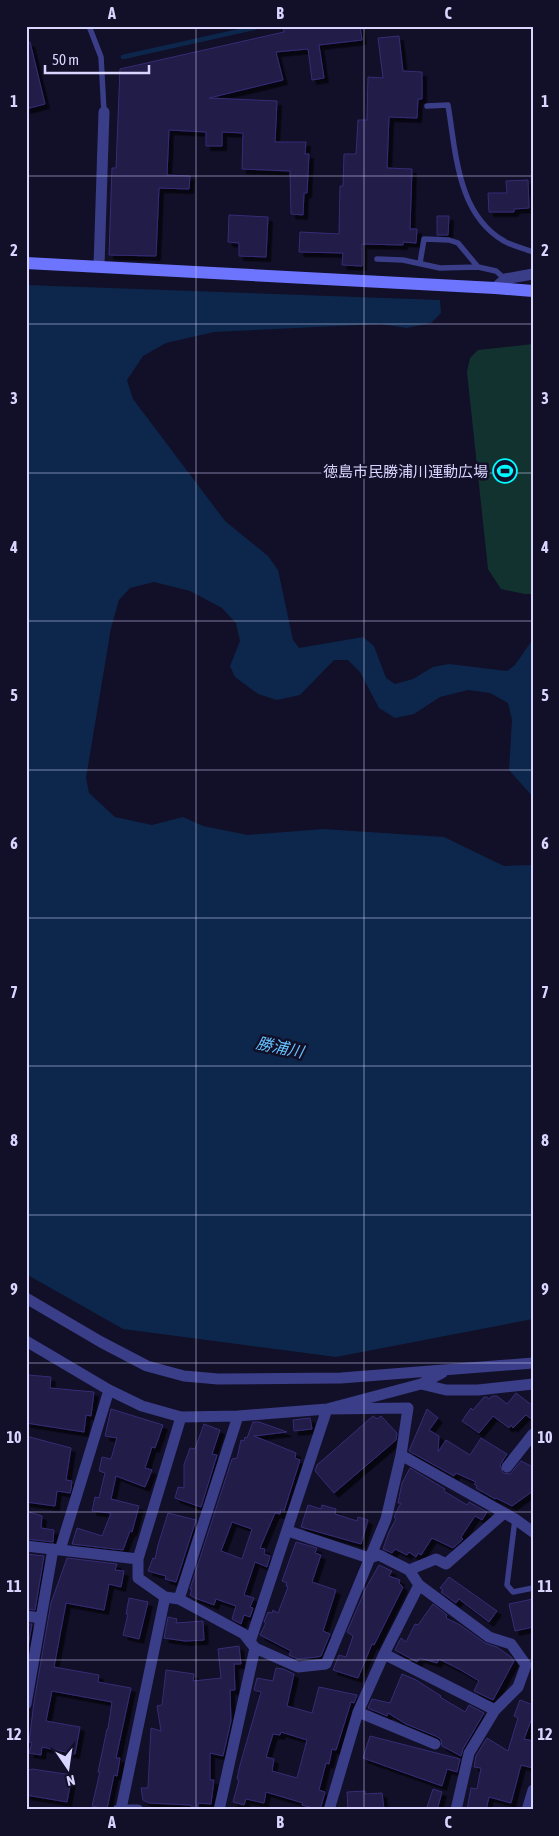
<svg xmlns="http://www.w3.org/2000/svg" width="559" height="1836" font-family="'Asap Condensed','Noto Sans JP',sans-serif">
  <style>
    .green { fill: #12322f }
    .water { fill: #0c274b }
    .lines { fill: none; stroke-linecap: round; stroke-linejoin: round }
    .stream { stroke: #0c274b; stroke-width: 4.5 }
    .building { fill: #211b49; stroke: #362d75; fill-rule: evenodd; filter: url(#shadow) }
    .lane { stroke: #3a3d87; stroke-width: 5.5 }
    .street { stroke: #3a3d87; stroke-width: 11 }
    .secondary { stroke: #6d75ff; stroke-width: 12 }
    .grid { fill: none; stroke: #d8d6ff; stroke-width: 1; stroke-opacity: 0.55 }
    .labels { text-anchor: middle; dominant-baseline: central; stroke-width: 5; stroke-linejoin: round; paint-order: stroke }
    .poi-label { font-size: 15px; fill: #d8d6ff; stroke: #120f28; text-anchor: end }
    .water-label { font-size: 16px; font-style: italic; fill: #64c3ff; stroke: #120f28 }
    .neatline { fill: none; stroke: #d8d6ff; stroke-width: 2 }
    .grid-label { font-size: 16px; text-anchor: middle; font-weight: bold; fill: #d8d6ff }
  </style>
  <defs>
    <filter id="shadow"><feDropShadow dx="4.5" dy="4.5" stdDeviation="0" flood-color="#0009"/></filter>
  </defs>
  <rect width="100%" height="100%" fill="#120f28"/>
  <path class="green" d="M533,344V594H525L501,589L488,569L467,372L470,358L478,350Z"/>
  <path class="water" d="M26,285L440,300L441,313L431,323L407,328L380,324L214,332L166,343L143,356L127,380L133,399L225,521L268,556L278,570L293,640L299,648L363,637L374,646L386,678L395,684L413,679L433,667L449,664L507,671L515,665L533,639V797L509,770L512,720L508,703L490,693L468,690L440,697L414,714L395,718L379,708L360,672L348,660H334L300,695L277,700L258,694L235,677L230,666L240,641L236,623L222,608L190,591L154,582L130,588L119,600L111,628L86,778L89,793L115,817L152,825L183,817L203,826L248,835L323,829L444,837L504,866L533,865V1319L336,1357L123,1329L26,1274Z"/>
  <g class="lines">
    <path class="stream" d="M123,57L262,26"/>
  </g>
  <path class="building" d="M283,26H360L362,40L319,45L324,78L312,80L308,49L276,52L283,80L209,98L277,101L275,142H306L305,154H309L307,193H304L303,215L291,214L290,171L242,169L243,133L222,132V146H206V132L169,130L167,175L190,176L189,189L159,188L156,256L109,255L112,168H116L120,69L284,32Z
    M399,36L403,71L422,72V99H418L417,118L389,117L387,168L412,169L410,229H417L416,243L403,242V245L362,244V266L342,265L343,253L299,252L300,232L339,234L340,186H343L344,154H356L358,120H367L368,77L383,78L378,38Z
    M30,42L45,104L26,109V43Z
    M528,180L529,208L514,209V212H489L488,193H507L506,181Z
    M229,215L268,217L266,257L239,256V243L228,242Z
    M437,216H449L448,235H437Z
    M28,1375L51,1377L50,1388L94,1392L91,1416L86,1415L84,1432L26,1423Z
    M516,1393L533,1406V1420L526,1415L513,1428L511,1425L509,1428L493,1416L479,1433L462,1421L471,1408L473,1410L484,1397H487L489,1399L492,1396H497L507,1404Z
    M111,1409L163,1425L155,1448L152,1447L145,1468L152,1470L145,1487L116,1476L111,1499L139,1506L132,1532L130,1531L123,1550L72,1544L77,1528L102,1536L111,1513L92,1511L95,1497L99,1498L105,1473L99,1471L102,1457L111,1459L117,1438L105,1436Z
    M427,1409L438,1418L429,1430L439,1436L438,1452L446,1440L470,1455L481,1438L507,1454L500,1465L503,1473L510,1474L521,1461L533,1467V1491L512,1506L496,1498L495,1499L476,1488L477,1486L474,1484L476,1482L456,1473L454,1476L409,1451Z
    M373,1416L377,1419L381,1416L397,1433L396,1440L334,1493L315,1471L317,1465Z
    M310,1418L312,1429L294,1431L293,1420Z
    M253,1422H259L287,1432L254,1436L296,1453L295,1458L300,1460L284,1511L281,1509L280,1514L275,1513L260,1548L265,1549L264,1554L270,1556L267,1567L255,1562L244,1595L254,1598L250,1607L253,1608L250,1617L244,1615L241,1624L232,1619L236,1606L216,1599L214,1605L195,1598L190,1595L192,1589H190L232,1459L237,1458L241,1440L244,1441L245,1437L247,1438ZM232,1522L252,1529L242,1559L221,1551Z
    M204,1424L220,1430L212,1454L217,1455L201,1507L175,1498L178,1487L184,1488V1465L190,1448L195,1449Z
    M26,1436L71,1448L66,1480L72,1481L71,1489L70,1493L57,1491L55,1506L26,1502Z
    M410,1468L445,1489L444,1491L467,1505L469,1502L487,1512L482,1520L475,1516L461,1537L463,1539L453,1548L432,1538L421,1555L418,1553L416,1557L409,1552L407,1555L395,1549L392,1553L383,1549L389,1532L396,1519L394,1517L401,1503H398L402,1483Z
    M308,1505L321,1509L322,1505L336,1509L335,1514L357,1521L358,1517L368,1520L361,1544L301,1527Z
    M26,1511L42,1516L41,1528L54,1530L53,1542L26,1539Z
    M168,1513L196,1520L176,1582L165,1579L166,1576L148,1571L153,1558L155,1559L158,1545Z
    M296,1542L317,1548L315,1553L321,1555L312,1582L336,1590L323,1631L330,1634L321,1656L317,1657L298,1659L289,1655L291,1651L260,1635L266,1623L264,1622L268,1612L272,1613L273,1610L278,1613L288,1587L286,1586L287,1583L282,1581Z
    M26,1554L44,1556L35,1610L26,1609Z
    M67,1558L117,1564L115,1570L124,1571L121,1587L109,1584L104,1610L66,1603L54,1667L99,1675L98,1682L131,1688L116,1758H120L117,1776L114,1775L107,1809L92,1806L100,1772H98L107,1729H108L112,1702L52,1691L46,1721L80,1727L75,1754L42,1747L41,1755L29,1753L32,1743L29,1742L34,1702L51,1603Z
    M379,1565L392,1571L389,1576L400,1580L399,1583L403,1587L374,1645L372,1644L358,1678L333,1670L339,1655L346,1657L353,1636L347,1632L366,1588Z
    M449,1577L497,1611L489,1622L459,1599L456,1603L441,1592L443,1590L440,1588Z
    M129,1598L148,1602L139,1639L123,1635L128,1614H126Z
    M533,1599V1627L515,1631L509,1604Z
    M433,1604L447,1615L446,1618L460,1625L485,1643L497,1647L511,1657L514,1661L493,1700L474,1691L479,1681L459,1669L439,1659L437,1663L420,1658L417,1662L395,1650L401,1638L406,1642L415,1624L418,1625Z
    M168,1617L177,1619L176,1623L203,1621L204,1640L185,1641L164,1638Z
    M26,1624H32L26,1659Z
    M239,1646L241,1664H234L235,1690H230L231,1721L223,1756L210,1753V1780H214L211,1804L198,1803V1810H197L190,1805L149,1803L143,1800L141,1788H148L151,1728L161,1731L157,1706L162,1705L166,1670L194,1674L193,1681L221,1678L218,1649Z
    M276,1668L283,1669L294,1674L287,1706L312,1713L319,1687L357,1695L354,1703L351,1702L336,1750L332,1749L329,1764L326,1763L319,1790L325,1792L320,1810L302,1805L303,1803L266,1792L264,1803L246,1799L244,1805L233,1802L239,1780L237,1779L240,1765L261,1692L254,1690L257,1678L273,1681ZM281,1732L307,1740L297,1778L272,1771L274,1759L266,1757L273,1734L280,1735Z
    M402,1674L416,1680L441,1696L440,1697L465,1712L469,1705L484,1713L463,1749L461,1756L442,1746L441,1740L438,1737L406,1724L388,1713L387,1716L368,1708L372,1699L390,1703Z
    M520,1700L533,1705V1715L524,1739L533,1741V1768L521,1765L511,1803L489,1797L486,1810H467L471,1788L477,1789L481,1768L474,1767L476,1756L487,1738L508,1751L518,1718L514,1716Z
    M370,1736L460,1759L457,1772L447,1769L442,1786L363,1758Z
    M32,1769L72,1775L67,1802L26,1795V1771Z
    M433,1789L442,1792L437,1810H426Z
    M365,1791V1794L382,1793L384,1809L348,1810L347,1792Z"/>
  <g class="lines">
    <path class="lane" d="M89,26L101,57L104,112
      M427,106L448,105C456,152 457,214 504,241C512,246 523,248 533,252
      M377,259L403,260L440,268L478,267L496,271L505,279
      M420,263L424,239L449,240L458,243L478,267
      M515,1519L507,1585L513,1592L533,1588"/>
    <path class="street" d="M99,266L104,112
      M495,288L505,279L533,274
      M26,1298L101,1342L147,1366L184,1376L218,1379L341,1378L533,1363
      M26,1341L109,1390L142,1406L181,1417L238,1416L327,1409L421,1384L442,1373
      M421,1384L446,1390H478L533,1384
      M181,1417L138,1559V1578L165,1597L179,1599L244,1634L255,1648L298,1667L326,1664L386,1519L401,1455L408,1408L327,1409L250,1642
      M401,1455L515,1519L533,1532
      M507,1467L533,1434
      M288,1531L369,1558L379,1555L409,1570L419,1585L489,1637L511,1644L526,1665L518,1687L495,1710L469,1753L456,1810
      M26,1546L138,1559
      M60,1550L109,1390
      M409,1570L436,1559L446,1564L504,1513
      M179,1599L238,1416
      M26,1616L41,1618
      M384,1654L495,1710
      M26,1704L53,1549
      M358,1712L435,1744
      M121,1809L165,1597
      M118,1810H138
      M219,1810L255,1648
      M329,1810L358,1712L384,1654L419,1585
      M527,1810L533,1790"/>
    <path class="secondary" d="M26,263L495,288L533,291"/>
  </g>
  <path class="grid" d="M196,26V1810M364,26V1810M26,176H533M26,324H533M26,473H533M26,621H533M26,770H533M26,918H533M26,1066H533M26,1215H533M26,1363H533M26,1512H533M26,1660H533"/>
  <defs>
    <g id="stadium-ring" transform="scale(1.25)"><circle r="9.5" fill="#120f28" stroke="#02f9ff" stroke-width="1.5"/><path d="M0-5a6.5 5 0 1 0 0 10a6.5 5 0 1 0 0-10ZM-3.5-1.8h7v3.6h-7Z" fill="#02f9ff"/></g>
  </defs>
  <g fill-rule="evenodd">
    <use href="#stadium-ring" x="505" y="471"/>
  </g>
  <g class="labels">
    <g class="poi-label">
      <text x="488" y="471">徳島市民勝浦川運動広場</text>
    </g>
    <g class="water-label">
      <text transform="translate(280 1047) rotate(12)">勝浦川</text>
    </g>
  </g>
  <rect width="559" height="1836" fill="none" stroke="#120f28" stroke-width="55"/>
  <g transform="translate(68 1768) rotate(167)" stroke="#120f28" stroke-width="4" paint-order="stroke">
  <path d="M0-4L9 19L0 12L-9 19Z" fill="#d8d6ff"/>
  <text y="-8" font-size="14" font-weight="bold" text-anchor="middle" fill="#d8d6ff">N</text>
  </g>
  <path d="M45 65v8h104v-8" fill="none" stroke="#d8d6ff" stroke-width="2.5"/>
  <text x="52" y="65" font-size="15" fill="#d8d6ff" stroke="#120f28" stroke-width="4" paint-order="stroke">50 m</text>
  <rect x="28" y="28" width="504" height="1780" class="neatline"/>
  <g class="grid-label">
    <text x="112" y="19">A</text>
    <text x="280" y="19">B</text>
    <text x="448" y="19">C</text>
    <text x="14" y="107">1</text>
    <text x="545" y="107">1</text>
    <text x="14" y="256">2</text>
    <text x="545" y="256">2</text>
    <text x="14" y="404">3</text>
    <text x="545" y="404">3</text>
    <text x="14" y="553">4</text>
    <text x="545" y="553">4</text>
    <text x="14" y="701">5</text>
    <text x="545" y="701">5</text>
    <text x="14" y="849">6</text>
    <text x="545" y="849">6</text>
    <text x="14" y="998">7</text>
    <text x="545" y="998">7</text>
    <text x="14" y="1146">8</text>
    <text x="545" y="1146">8</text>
    <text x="14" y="1295">9</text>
    <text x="545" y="1295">9</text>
    <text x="14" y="1443">10</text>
    <text x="545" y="1443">10</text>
    <text x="14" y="1592">11</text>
    <text x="545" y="1592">11</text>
    <text x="14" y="1740">12</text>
    <text x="545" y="1740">12</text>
    <text x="112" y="1828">A</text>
    <text x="280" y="1828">B</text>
    <text x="448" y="1828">C</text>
  </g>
</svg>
